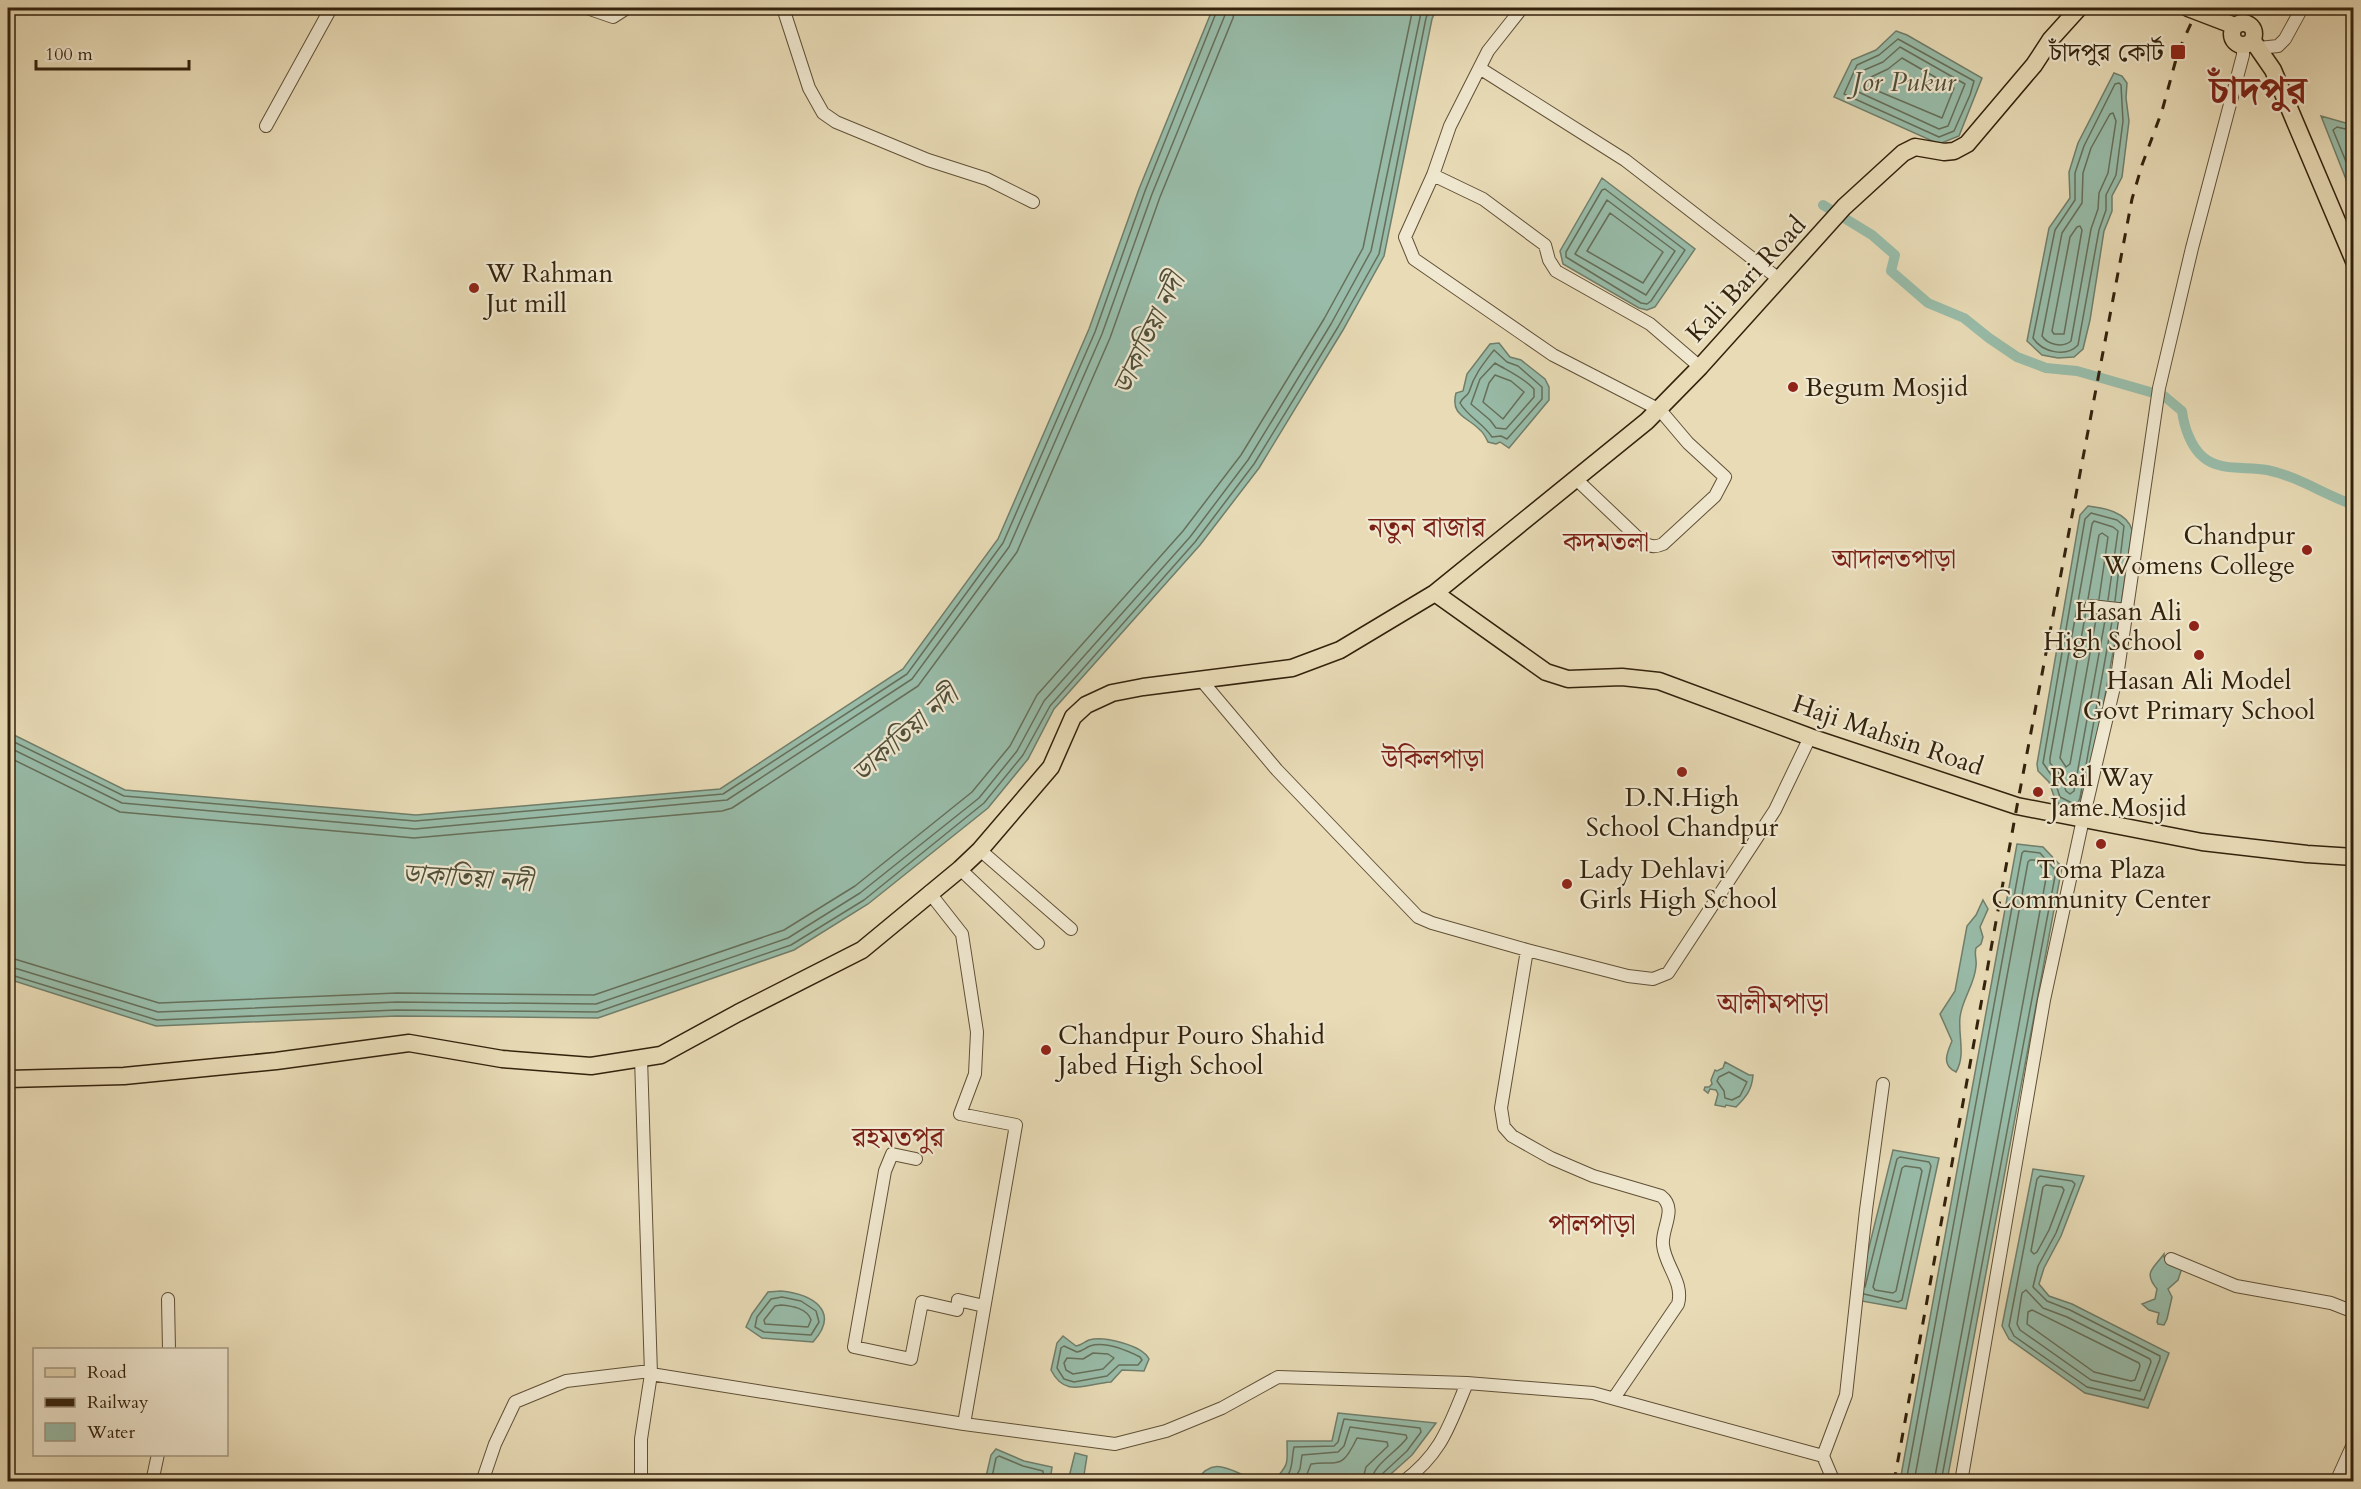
<svg xmlns="http://www.w3.org/2000/svg" width="2361" height="1489" font-family="Cardo,'Noto Serif Bengali',serif">
  <style>
    .water { fill: #98bca9; stroke: #707e6a; stroke-width: 1.5 }
    .lines { fill: none; stroke-linecap: round; stroke-linejoin: round }
    .shore { stroke: #666f5a; stroke-width: 1.5 }
    .canal { stroke: #98bca9; stroke-width: 10 }
    .minor-casing { stroke: #605036; stroke-width: 14 }
    .major-casing { stroke: #33220c; stroke-width: 19 }
    .minor { stroke: #f0e8d0; stroke-width: 12 }
    .major { stroke: #e8dbb6; stroke-width: 16 }
    .rail { stroke: #33220c; stroke-width: 3; stroke-dasharray: 10 10; stroke-linecap: butt }
    .poi-dot { fill: #8f2418; stroke: #f0e8d0; stroke-width: 2 }
    .labels { text-anchor: middle; dominant-baseline: central; stroke-width: 4.5; stroke-linejoin: round; paint-order: stroke }
    .poi-label { font-size: 26px; fill: #33220c; stroke: #f0e8d0; text-anchor: start }
    .street-label { font-size: 26px; fill: #33220c; stroke: #f0e8d0 }
    .water-label { font-size: 27px; font-style: italic; fill: #51503b; stroke: #f0e8d0 }
    .neighbourhood-label { font-size: 27px; fill: #7a1f14; stroke: #f0e8d0 }
    .quarter-label { font-size: 28px; fill: #7a1f14; stroke: #f0e8d0 }
    .town-label { font-size: 38px; font-weight: bold; fill: #7a1f14; stroke: #f0e8d0 }
  </style>
  <rect width="100%" height="100%" fill="#e8dbb6"/>
  <filter id="stains"><feTurbulence type="fractalNoise" baseFrequency=".00333" numOctaves="4"/><feColorMatrix values="0 0 0 0 .2 0 0 0 0 .09 0 0 0 0 .02 0 0 0 .5 -.17"/></filter>
  <radialGradient id="worn" r=".72"><stop offset=".6" stop-color="#630" stop-opacity="0"/><stop offset="1" stop-color="#630" stop-opacity=".3"/></radialGradient>
  <path class="water" d="M1213,8H1437L1432,19L1384,256L1343,330L1259,468L1200,545L1054,709L1028,759L988,808L868,904L794,950L598,1018L397,1016L156,1026L8,979V732L125,790L416,815L720,789L903,669L998,539L1089,329L1139,189Z
    M1896,31L1907,35L1982,78L1959,136L1939,144L1834,97L1852,60L1876,50Z
    M2114,73L2122,76L2127,83L2126,98L2129,121L2122,177L2112,196V211L2104,231L2090,320L2083,349L2074,357L2058,358L2042,355L2027,341L2049,228L2070,198L2069,172L2078,143Z
    M2321,116L2353,125V197Z
    M1602,178L1695,249L1655,307L1647,310L1639,308L1563,264L1560,251Z
    M1499,343L1510,357L1521,360L1545,379L1549,387V400L1509,448L1500,442L1496,444L1488,442C1486,438 1484,433 1480,430C1468,417 1450,416 1456,393L1463,391L1467,374L1490,344Z
    M2088,506C2104,508 2127,512 2132,530L2118,625L2086,800L2080,810H2073L2056,802L2049,782L2038,771L2037,764L2080,515Z
    M2017,844L2043,847L2062,867L1947,1481H1900Z
    M1983,900L1988,909L1980,927L1983,937L1981,944L1976,948C1974,954 1977,960 1976,966C1975,984 1962,999 1960,1017C1958,1036 1966,1055 1956,1072C1941,1065 1947,1053 1952,1041L1940,1014L1955,991L1967,926L1976,915Z
    M1725,1062L1749,1075H1753C1752,1090 1746,1097 1736,1107L1726,1105L1725,1107L1715,1105L1718,1094L1716,1090L1710,1089L1708,1093L1704,1090L1705,1087H1709L1712,1084L1711,1080L1715,1070L1717,1071L1723,1068Z
    M1893,1150L1939,1158L1906,1309L1856,1300Z
    M2033,1169L2084,1176L2061,1236L2044,1268L2039,1284L2049,1296L2072,1304L2169,1353L2148,1408L2085,1393L2009,1339L2002,1326Z
    M2164,1254V1257L2182,1268L2178,1280L2168,1289L2172,1297L2167,1319L2164,1325L2158,1324L2157,1322L2159,1313L2149,1310L2142,1304L2155,1299L2157,1289C2143,1272 2153,1269 2164,1254Z
    M781,1291C812,1294 841,1311 813,1342L762,1338L746,1327L752,1314L768,1292Z
    M1063,1336L1076,1346C1082,1345 1084,1342 1089,1340C1104,1336 1142,1345 1149,1359L1144,1371L1122,1370L1111,1382C1085,1384 1065,1398 1051,1370L1057,1343Z
    M1338,1413L1436,1423L1412,1455L1383,1481H1196C1215,1453 1232,1473 1256,1480C1262,1482 1269,1480 1275,1480C1290,1462 1287,1464 1287,1441H1332Z
    M996,1449L1024,1461L1052,1467L1050,1481H985L991,1455Z
    M1075,1453L1087,1456L1083,1481H1068Z"/>
  <g class="lines">
    <path class="shore" d="M1898,39L1974,81L1970,95L1954,131L1939,137L1844,94L1857,65L1879,55Z
      M1900,47L1965,84L1948,126L1939,129L1854,90L1862,71L1883,62Z
      M1902,58L1954,88L1942,118L1866,86L1869,78L1888,69Z
      M2119,83L2121,85L2123,121L2116,175L2106,195V210L2099,230L2078,345C2066,358 2042,352 2033,338L2055,230L2075,200V173L2084,146L2115,84Z
      M2113,113L2116,121L2108,173L2099,193L2098,209L2091,229L2071,341C2063,348 2048,345 2042,336L2062,233L2082,203L2083,173L2091,148L2110,114Z
      M2354,131L2337,127L2333,130L2354,181
      M1605,189L1685,250L1651,301L1647,304L1641,303L1566,257V252L1602,190Z
      M1607,200L1675,251L1646,295L1575,254Z
      M1610,213L1663,252L1643,283L1587,251Z
      M2080,226L2082,230L2064,334H2054L2052,331L2070,237L2077,227Z
      M1494,350L1507,362L1518,366L1542,387V399L1507,439L1501,436L1492,437C1483,423 1468,417 1460,403C1462,397 1467,397 1469,392C1474,375 1483,364 1494,350Z
      M1495,363C1508,371 1523,377 1534,389V397L1506,429L1496,428L1490,420L1471,404L1480,379Z
      M1495,375L1511,381L1524,392L1503,419L1483,402L1489,383Z
      M2088,599L2099,535L2102,533L2108,537L2099,599
      M2086,611L2060,758L2066,767L2070,764L2097,614
      M2106,615L2074,791L2070,794L2066,791L2061,776L2050,763V758L2092,524L2094,521L2113,527L2118,531L2108,600
      M2113,616L2080,798L2078,803L2074,804L2060,797L2054,779L2043,763L2085,519L2091,513L2117,520L2124,526L2115,601
      M8,739L124,796L415,821L723,794L907,674L1003,543L1095,332L1145,191L1218,8
      M8,747L122,803L415,829L727,800L912,679L1009,547L1102,334L1152,194L1225,15L1226,8
      M8,757L120,812L414,838L722,811L732,808L918,686L1017,552L1110,338L1160,197L1233,18L1235,8
      M8,957L159,1003L397,993L594,995L784,930L855,886L972,792L1010,746L1037,695L1183,531L1241,455L1324,319L1363,248L1413,8
      M8,966L158,1012L397,1002L596,1004L788,938L860,893L979,798L1017,751L1044,701L1190,537L1248,460L1331,324L1371,251L1422,8
      M8,974L157,1020L397,1010L597,1012L791,945L864,900L984,803L1023,755L1050,706L1195,542L1254,464L1338,327L1379,254L1426,18L1430,8
      M1729,1072L1747,1082L1740,1096L1732,1100L1725,1098L1724,1091L1717,1081L1719,1077Z
      M1905,1166L1920,1168L1922,1171L1896,1291L1893,1293L1875,1290L1873,1287L1902,1168Z
      M2040,1176L2072,1181L2075,1184L2056,1233L2038,1266L2033,1287L2047,1301L2070,1310L2160,1356V1359L2144,1400L2087,1387L2014,1336L2009,1326L2037,1179Z
      M2046,1185L2062,1187L2064,1190L2049,1230L2037,1252L2034,1254L2031,1251L2043,1187Z
      M2026,1290L2043,1308L2067,1317L2150,1359L2151,1362L2140,1391L2091,1380L2020,1330L2017,1324L2022,1293Z
      M1864,1294L1898,1302L1902,1300L1931,1166L1929,1162L1900,1157L1897,1159L1865,1287
      M782,1297L801,1301L816,1311L819,1322L811,1335L764,1332L755,1327L757,1317L771,1299Z
      M781,1305C792,1306 807,1308 811,1320L808,1327L765,1324L764,1320L775,1306Z
      M2032,1310L2139,1363L2140,1366L2135,1380L2131,1381L2094,1372L2027,1324L2028,1312Z
      M1064,1346L1077,1352C1083,1351 1085,1348 1090,1346C1105,1341 1128,1351 1140,1357L1142,1360L1138,1365H1119L1107,1376L1074,1382L1064,1379L1057,1368L1061,1348Z
      M1093,1353L1108,1354L1114,1358L1103,1369L1073,1374L1066,1370L1064,1363L1067,1358L1083,1359Z
      M991,1482L996,1458L999,1456L1023,1466L1043,1471L1044,1482
      M1282,1482C1294,1471 1291,1461 1294,1447L1334,1446L1338,1442L1344,1419L1420,1428L1421,1432L1407,1451L1381,1475L1379,1482
      M1293,1482L1300,1469L1302,1455L1338,1452L1344,1446L1350,1427L1406,1435L1407,1438C1397,1452 1373,1464 1371,1482
      M1304,1482L1311,1464C1341,1461 1342,1469 1357,1438L1387,1442L1388,1446L1366,1467L1362,1482
      M1906,1482L2022,853L2024,851L2040,853L2056,871L1941,1482
      M1914,1482L2028,862L2030,860H2035L2047,873L1934,1482"/>
    <path class="canal" d="M1823,205L1872,235L1895,255L1891,271L1928,303L1964,318L1989,338L2017,357L2046,368L2077,371L2164,396L2182,411C2184,427 2191,447 2203,457C2220,472 2246,466 2267,470C2297,476 2325,495 2354,505"/>
    <g class="minor-casing">
      <path id="minor" d="M587,8L613,17L627,8
        M783,8L809,88L823,113L836,122L928,160L987,179L1033,202
        M1522,8L1488,51L1450,126L1433,175L1405,237L1414,259L1553,355L1660,410L1688,443L1725,477L1715,496L1663,544C1652,549 1646,545 1637,537L1576,479
        M2259,48L2278,46L2285,39L2302,8
        M1481,69L1625,160L1779,279
        M266,126L331,8
        M1433,175L1483,199L1545,245L1549,260L1556,271L1650,324L1700,367
        M2091,606L2127,610
        M1202,681L1277,770L1418,917L1432,923L1527,950L1501,1108L1504,1127L1512,1136L1551,1158L1593,1176L1661,1196C1678,1209 1661,1228 1663,1245C1665,1266 1684,1282 1678,1304L1614,1398
        M980,850L1071,929
        M960,869L1038,943
        M929,892L962,934L977,1032L975,1074L960,1114L1016,1125L964,1424
        M1527,950L1628,976L1653,979L1668,973L1775,810L1810,737
        M641,1058L651,1374L641,1439V1482
        M916,1159L892,1154L885,1171L854,1347L911,1359L922,1302L957,1310L958,1300L984,1306
        M2171,1259L2236,1286L2331,1303L2354,1312
        M168,1299L169,1350
        M651,1374L964,1424L1115,1444L1166,1431L1222,1408L1278,1377L1467,1383L1593,1393L1823,1456L1834,1482
        M1823,1456L1846,1395L1866,1210L1883,1084
        M152,1482L158,1454
        M482,1482L495,1444L515,1402L566,1381L650,1371
        M1403,1482C1442,1453 1449,1426 1467,1383
        M1961,1482L2044,1000L2083,819L2118,670L2159,388L2192,248L2243,55V46
        M2336,1482L2354,1442"/>
    </g>
    <g class="major-casing">
      <path id="major" d="M2188,8L2235,26
        M2232 34a11 11 0 1 1 22 0a11 11 0 1 1-22 0Z
        M2253,41L2273,70L2354,261
        M1435,593L1546,672L1568,679L1622,677L1659,681L1810,737L2017,806L2202,842L2307,854L2354,857
        M8,1079L124,1076L276,1061L409,1043L502,1059L591,1066L661,1055L738,1013L862,950L960,869L980,850L1051,767L1073,717L1086,705L1112,693L1143,687L1292,668L1340,650L1435,593L1647,421L1700,367L1844,207L1903,153L1915,147L1944,152L1954,151L1967,144L2034,65L2051,39L2079,8"/>
    </g>
    <use href="#minor" class="minor"/>
    <use href="#major" class="major"/>
    <path class="rail" d="M1894,1482L2017,806L2132,199L2142,165L2162,111L2178,52L2198,8"/>
  </g>
  <g class="poi-dot">
    <rect x="2170" y="44" width="16" height="16" rx="3"/>
    <circle cx="474" cy="288" r="6"/>
    <circle cx="1793" cy="387" r="6"/>
    <circle cx="2307" cy="550" r="6"/>
    <circle cx="2194" cy="626" r="6"/>
    <circle cx="2199" cy="655" r="6"/>
    <circle cx="1682" cy="772" r="6"/>
    <circle cx="2038" cy="792" r="6"/>
    <circle cx="2101" cy="844" r="6"/>
    <circle cx="1567" cy="884" r="6"/>
    <circle cx="1046" cy="1050" r="6"/>
  </g>
  <g class="labels">
    <g class="poi-label">
      <text x="2164" y="52" text-anchor="end">চাঁদপুর কোর্ট</text>
      <text x="486" y="273">W Rahman<tspan x="486" dy="30">Jut mill</tspan></text>
      <text x="1805" y="387">Begum Mosjid</text>
      <text x="2295" y="535" text-anchor="end">Chandpur<tspan x="2295" dy="30">Womens College</tspan></text>
      <text x="2182" y="611" text-anchor="end">Hasan Ali<tspan x="2182" dy="30">High School</tspan></text>
      <text x="2199" y="680" text-anchor="middle">Hasan Ali Model<tspan x="2199" dy="30">Govt Primary School</tspan></text>
      <text x="2050" y="777">Rail Way<tspan x="2050" dy="30">Jame Mosjid</tspan></text>
      <text x="1682" y="797" text-anchor="middle">D.N.High<tspan x="1682" dy="30">School Chandpur</tspan></text>
      <text x="1579" y="869">Lady Dehlavi<tspan x="1579" dy="30">Girls High School</tspan></text>
      <text x="2101" y="869" text-anchor="middle">Toma Plaza<tspan x="2101" dy="30">Community Center</tspan></text>
      <text x="1058" y="1035">Chandpur Pouro Shahid<tspan x="1058" dy="30">Jabed High School</tspan></text>
    </g>
    <g class="street-label">
      <text transform="translate(1746 279) rotate(-47)">Kali Bari Road</text>
      <text transform="translate(1888 735) rotate(19)">Haji Mahsin Road</text>
    </g>
    <g class="water-label">
      <text x="1904" y="82">Jor Pukur</text>
      <text transform="translate(1149 334) rotate(-64)">ডাকাতিয়া নদী</text>
      <text transform="translate(905 734) rotate(-41)">ডাকাতিয়া নদী</text>
      <text transform="translate(467 878) rotate(4)">ডাকাতিয়া নদী</text>
    </g>
    <g class="neighbourhood-label">
      <text x="1606" y="542">কদমতলা</text>
      <text x="1894" y="559">আদালতপাড়া</text>
      <text x="1433" y="759">উকিলপাড়া</text>
    </g>
    <g class="quarter-label">
      <text x="1427" y="528">নতুন বাজার</text>
      <text x="1773" y="1004">আলীমপাড়া</text>
      <text x="898" y="1138">রহমতপুর</text>
      <text x="1592" y="1225">পালপাড়া</text>
    </g>
    <g class="town-label">
      <text x="2258" y="91">চাঁদপুর</text>
    </g>
  </g>
  <rect width="2361" height="1489" fill="none" stroke="#e8dbb6" stroke-width="30"/>
  <rect x="9" y="9" width="2343" height="1471" fill="none" stroke="#33220c" stroke-width="3"/>
  <rect x="15" y="15" width="2331" height="1459" fill="none" stroke="#33220c" stroke-width="1.5"/>
  <rect x="33" y="1348" width="195" height="108" fill="#f0e8d0" stroke="#a49982" stroke-width="1.5"/>
  <rect x="45" y="1368" width="30" height="9" fill="#e8dbb6" stroke="#a49982" stroke-width="1.5"/>
  <text x="87" y="1378" font-size="18" fill="#33220c">Road</text>
  <rect x="45" y="1398" width="30" height="9" fill="#33220c" stroke="#a49982" stroke-width="1.5"/>
  <text x="87" y="1408" font-size="18" fill="#33220c">Railway</text>
  <rect x="45" y="1423" width="30" height="18" fill="#98bca9" stroke="#a49982" stroke-width="1.5"/>
  <text x="87" y="1438" font-size="18" fill="#33220c">Water</text>
  <path d="M36 60v9h153v-9" fill="none" stroke="#33220c" stroke-width="3"/>
  <text x="45" y="60" font-size="18" fill="#33220c" stroke="#f0e8d0" stroke-width="4.5" paint-order="stroke">100 m</text>
  <rect width="100%" height="100%" filter="url(#stains)"/>
  <rect width="100%" height="100%" fill="url(#worn)"/>
</svg>
